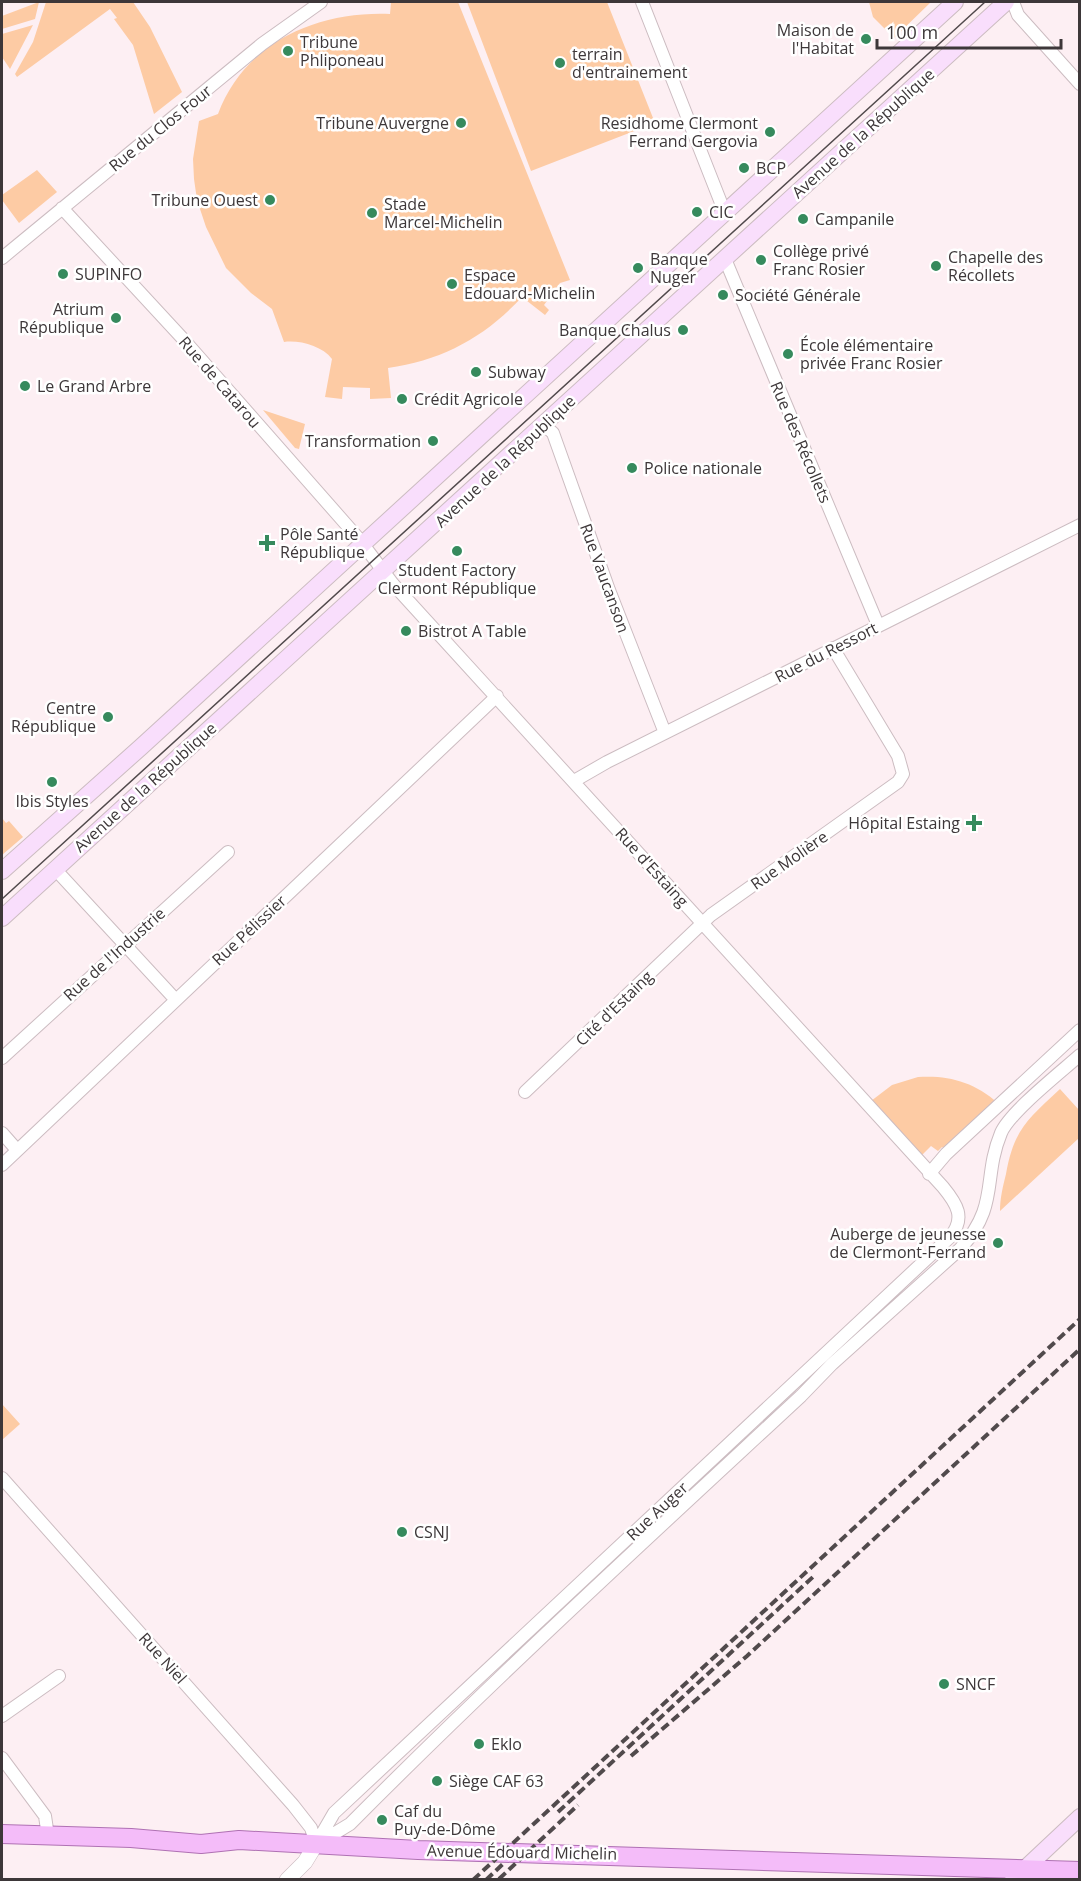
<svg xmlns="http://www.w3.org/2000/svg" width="1081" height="1881" font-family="'Open Sans',sans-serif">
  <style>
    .green { fill: #fdcba4 }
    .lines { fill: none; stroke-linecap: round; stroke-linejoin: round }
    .minor-casing { stroke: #ccbcc1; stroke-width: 14 }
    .tertiary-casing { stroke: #ccbcc1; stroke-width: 16 }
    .secondary-casing { stroke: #ccbcc1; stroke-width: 18 }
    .primary-casing { stroke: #af71b3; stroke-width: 20 }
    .minor { stroke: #fff; stroke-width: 12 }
    .tertiary { stroke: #fff; stroke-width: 15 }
    .secondary { stroke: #f9defc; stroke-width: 16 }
    .primary { stroke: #f4bcf9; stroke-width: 18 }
    .tram { stroke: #514a4c; stroke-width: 1.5 }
    .rail { stroke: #514a4c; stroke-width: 4; stroke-dasharray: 9 4.5; stroke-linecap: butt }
    .poi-dot { fill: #368a5d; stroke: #fff; stroke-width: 2 }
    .labels { text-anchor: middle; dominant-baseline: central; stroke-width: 5; stroke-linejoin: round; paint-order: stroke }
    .poi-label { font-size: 16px; fill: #3d3739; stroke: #fff; text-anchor: start }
    .street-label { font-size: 16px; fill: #3d3739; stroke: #fff }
  </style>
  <rect width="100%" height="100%" fill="#fdeff3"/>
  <path class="green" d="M39,2L35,19L2,29V16Z
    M46,2H133L150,27L182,92L154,114L133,45L114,19L117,18L110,9L17,77L15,74L33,42Z
    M391,2H458L570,280L560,283L544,305L549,310L545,315L522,297C485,337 443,360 388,368L391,398L370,399V388L343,387L342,399L325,397L332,359C322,346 300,340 284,342L272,309L251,293L226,268L206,227L197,200L194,179L193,159L199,121L218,114C245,42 317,11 390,14Z
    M467,2H607L655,123L531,171Z
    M869,2H931L894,38L873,17Z
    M33,25L10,69L2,57V34Z
    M37,170L57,192L19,223L2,200V195Z
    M263,410L305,424L299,449L295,448Z
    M2,818L6,823L9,821L23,837L2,855Z
    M918,1077C949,1075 974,1082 998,1103L946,1150L942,1147L938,1151L931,1146L921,1156L871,1101L892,1085Z
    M1060,1089L1079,1110V1138L1000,1211C1000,1198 1003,1186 1006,1174C1014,1129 1028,1119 1060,1089Z
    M2,1404L20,1424L2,1440Z"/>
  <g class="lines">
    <g class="minor-casing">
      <path id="minor" d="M642,2L725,213
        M1013,2L1018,15L1080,84
        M62,208L184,340L359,539L393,584L943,1187C957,1204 966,1218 950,1237L334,1813L316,1844
        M2,258L262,44L321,2
        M725,259L878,625
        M544,425L553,433L609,590L665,733
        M574,781L607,762L1080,525
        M55,869L175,999
        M2,1058L228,852
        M525,1092L711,915L898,782L903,774L898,756L833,648
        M2,1133L17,1150
        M2,1165L497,696
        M929,1174L946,1154L1080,1030
        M2,1478L293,1805L311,1828L316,1844
        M2,1716L59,1676
        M2,1758L45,1816L48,1836
        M317,1844L350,1824C496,1677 649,1537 801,1396L832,1364L960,1249C1000,1205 982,1179 1001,1133C1010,1112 1061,1072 1080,1055"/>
    </g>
    <g class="tertiary-casing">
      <path id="tertiary" d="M287,1880L305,1862L316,1844"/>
    </g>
    <g class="secondary-casing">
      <path id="secondary" d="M2,871L141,747L955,2
        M2,918L1006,2
        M1013,1880L1080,1817"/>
    </g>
    <g class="primary-casing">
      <path id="primary" d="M2,1834L131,1838L201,1844L239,1840L418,1850L1080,1871"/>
    </g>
    <use href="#minor" class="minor"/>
    <use href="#tertiary" class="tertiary"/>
    <use href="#secondary" class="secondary"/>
    <use href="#primary" class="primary"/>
    <path class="tram" d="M2,899L985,2"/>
    <path class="rail" d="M631,1756L747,1656L1080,1349
      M558,1812L814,1576
      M499,1879L578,1805
      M473,1880L1080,1319
      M486,1880L504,1863"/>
  </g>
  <g class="poi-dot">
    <circle cx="866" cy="39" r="6"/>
    <circle cx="288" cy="51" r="6"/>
    <circle cx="560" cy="63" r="6"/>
    <circle cx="461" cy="123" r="6"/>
    <circle cx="770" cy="132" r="6"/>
    <circle cx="744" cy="168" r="6"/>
    <circle cx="270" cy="200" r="6"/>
    <circle cx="697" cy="212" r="6"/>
    <circle cx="372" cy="213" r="6"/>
    <circle cx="803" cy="219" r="6"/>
    <circle cx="761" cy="260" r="6"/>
    <circle cx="936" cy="266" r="6"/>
    <circle cx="638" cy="268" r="6"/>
    <circle cx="63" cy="274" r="6"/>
    <circle cx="452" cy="284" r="6"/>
    <circle cx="723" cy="295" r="6"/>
    <circle cx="116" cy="318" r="6"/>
    <circle cx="683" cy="330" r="6"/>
    <circle cx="788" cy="354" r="6"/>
    <circle cx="476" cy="372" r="6"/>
    <circle cx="25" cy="386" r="6"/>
    <circle cx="402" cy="399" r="6"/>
    <circle cx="433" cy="441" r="6"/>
    <circle cx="632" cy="468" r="6"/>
    <path d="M264 534h6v6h6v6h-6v6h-6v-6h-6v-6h6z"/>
    <circle cx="457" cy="551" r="6"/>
    <circle cx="406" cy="631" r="6"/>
    <circle cx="108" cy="717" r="6"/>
    <circle cx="52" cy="782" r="6"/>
    <path d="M971 814h6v6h6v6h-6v6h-6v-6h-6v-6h6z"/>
    <circle cx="998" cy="1243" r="6"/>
    <circle cx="402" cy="1532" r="6"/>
    <circle cx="944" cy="1684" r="6"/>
    <circle cx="479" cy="1744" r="6"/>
    <circle cx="437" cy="1781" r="6"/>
    <circle cx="382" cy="1820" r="6"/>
  </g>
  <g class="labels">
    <g class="poi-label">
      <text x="854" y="30" text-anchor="end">Maison de<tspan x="854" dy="18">l'Habitat</tspan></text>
      <text x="300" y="42">Tribune<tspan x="300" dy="18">Phliponeau</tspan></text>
      <text x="572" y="54">terrain<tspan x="572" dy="18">d'entrainement</tspan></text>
      <text x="449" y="123" text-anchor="end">Tribune Auvergne</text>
      <text x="758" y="123" text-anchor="end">Residhome Clermont<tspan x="758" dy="18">Ferrand Gergovia</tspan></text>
      <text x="756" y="168">BCP</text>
      <text x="258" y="200" text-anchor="end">Tribune Ouest</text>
      <text x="384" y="204">Stade<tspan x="384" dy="18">Marcel-Michelin</tspan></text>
      <text x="709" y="212">CIC</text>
      <text x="815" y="219">Campanile</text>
      <text x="773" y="251">Collège privé<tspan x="773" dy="18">Franc Rosier</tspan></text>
      <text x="948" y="257">Chapelle des<tspan x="948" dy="18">Récollets</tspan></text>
      <text x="650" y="259">Banque<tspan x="650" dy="18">Nuger</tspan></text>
      <text x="75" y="274">SUPINFO</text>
      <text x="464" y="275">Espace<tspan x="464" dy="18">Edouard-Michelin</tspan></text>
      <text x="735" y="295">Société Générale</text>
      <text x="104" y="309" text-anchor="end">Atrium<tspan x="104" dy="18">République</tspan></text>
      <text x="671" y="330" text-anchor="end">Banque Chalus</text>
      <text x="800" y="345">École élémentaire<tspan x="800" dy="18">privée Franc Rosier</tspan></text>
      <text x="488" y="372">Subway</text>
      <text x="37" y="386">Le Grand Arbre</text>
      <text x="414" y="399">Crédit Agricole</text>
      <text x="421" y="441" text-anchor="end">Transformation</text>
      <text x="644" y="468">Police nationale</text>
      <text x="280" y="534">Pôle Santé<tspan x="280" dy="18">République</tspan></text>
      <text x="457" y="570" text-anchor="middle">Student Factory<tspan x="457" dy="18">Clermont République</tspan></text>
      <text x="418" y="631">Bistrot A Table</text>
      <text x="96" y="708" text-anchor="end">Centre<tspan x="96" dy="18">République</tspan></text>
      <text x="52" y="801" text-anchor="middle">Ibis Styles</text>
      <text x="960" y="823" text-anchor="end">Hôpital Estaing</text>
      <text x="986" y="1234" text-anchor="end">Auberge de jeunesse<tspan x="986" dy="18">de Clermont-Ferrand</tspan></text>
      <text x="414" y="1532">CSNJ</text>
      <text x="956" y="1684">SNCF</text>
      <text x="491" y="1744">Eklo</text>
      <text x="449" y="1781">Siège CAF 63</text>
      <text x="394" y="1811">Caf du<tspan x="394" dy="18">Puy-de-Dôme</tspan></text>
    </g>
    <g class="street-label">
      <text transform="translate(160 128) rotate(-39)">Rue du Clos Four</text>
      <text transform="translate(863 133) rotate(-42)">Avenue de la République</text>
      <text transform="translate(220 382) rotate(49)">Rue de Catarou</text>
      <text transform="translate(801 442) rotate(67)">Rue des Récollets</text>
      <text transform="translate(505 461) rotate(-43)">Avenue de la République</text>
      <text transform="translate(605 578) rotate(70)">Rue Vaucanson</text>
      <text transform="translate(826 652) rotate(-27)">Rue du Ressort</text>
      <text transform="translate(145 787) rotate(-42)">Avenue de la République</text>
      <text transform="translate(789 860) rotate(-35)">Rue Molière</text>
      <text transform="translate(652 867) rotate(48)">Rue d'Estaing</text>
      <text transform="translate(249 930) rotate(-43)">Rue Pélissier</text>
      <text transform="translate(114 954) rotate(-42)">Rue de l'Industrie</text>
      <text transform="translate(614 1008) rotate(-44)">Cité d'Estaing</text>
      <text transform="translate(657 1511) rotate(-43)">Rue Auger</text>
      <text transform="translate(163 1658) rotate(48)">Rue Niel</text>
      <text transform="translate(522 1852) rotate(1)">Avenue Édouard Michelin</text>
    </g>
  </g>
  <rect width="1081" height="1881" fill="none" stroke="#3d3739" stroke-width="6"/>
  <path d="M877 39v9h184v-9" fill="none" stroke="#3d3739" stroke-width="3"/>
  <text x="886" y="39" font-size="18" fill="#3d3739" stroke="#ffffff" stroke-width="4.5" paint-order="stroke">100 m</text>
</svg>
